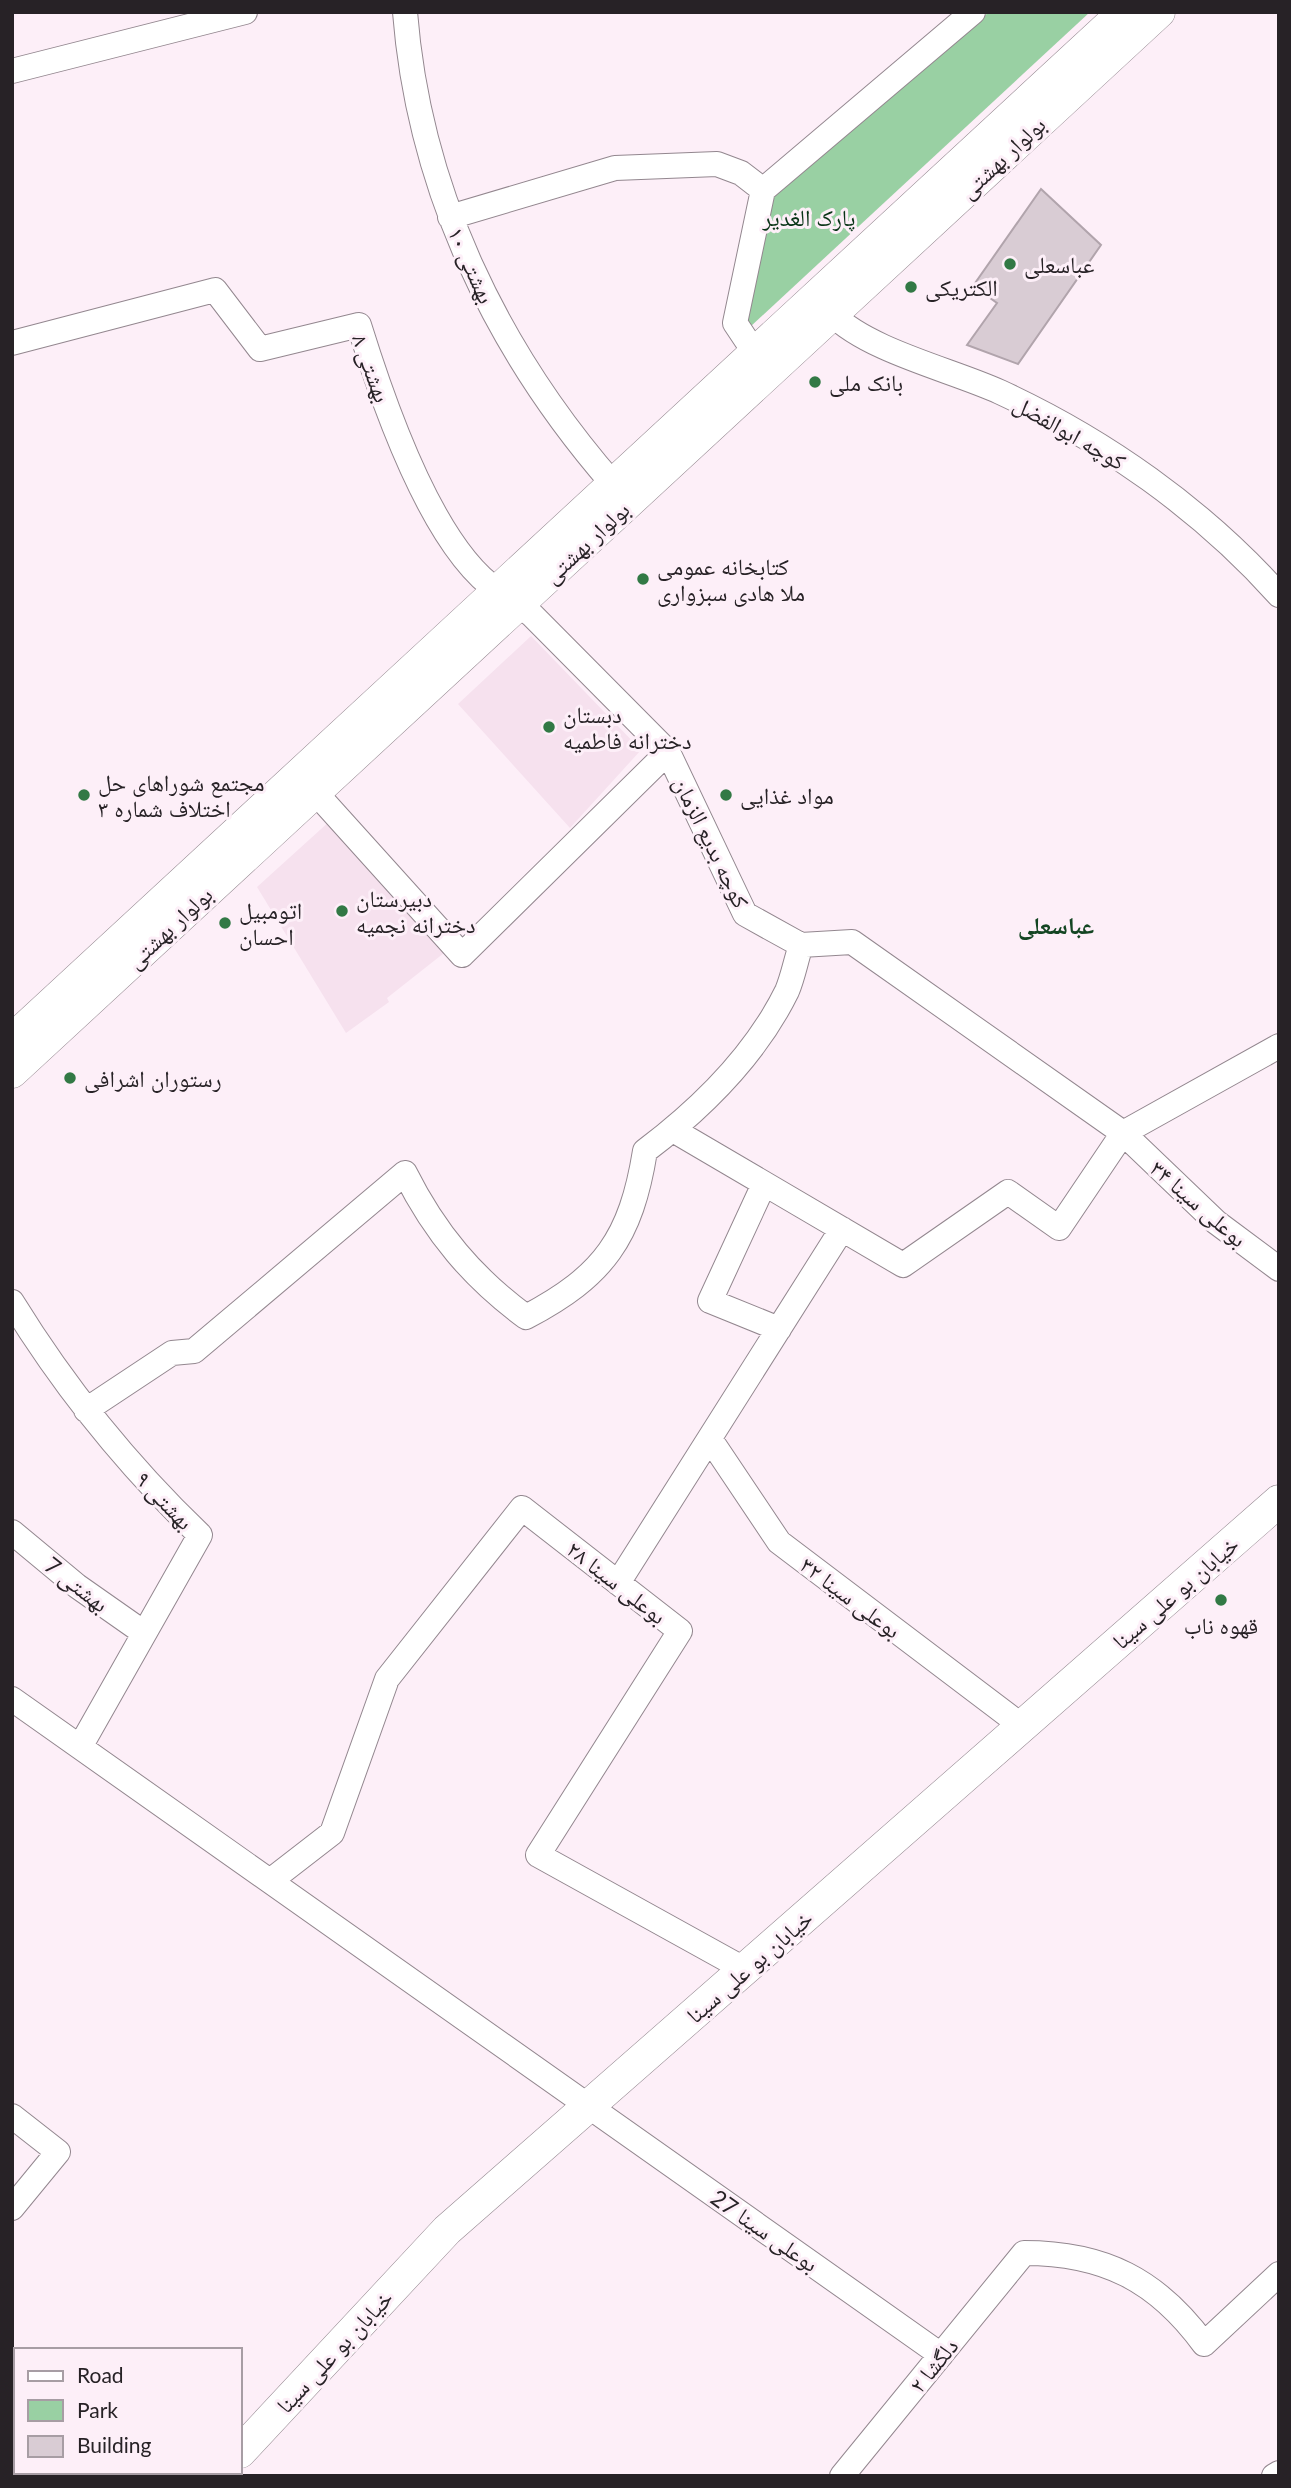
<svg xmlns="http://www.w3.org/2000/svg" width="1291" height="2488" font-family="Lato,'Noto Naskh Arabic',sans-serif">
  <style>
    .built { fill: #f6e1ee }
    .green { fill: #99d0a3 }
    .building { fill: #d9ccd4; stroke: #b1a4ac; stroke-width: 2 }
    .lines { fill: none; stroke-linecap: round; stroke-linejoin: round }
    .minor-casing { stroke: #93878f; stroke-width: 26 }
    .major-casing { stroke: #93878f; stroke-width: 33 }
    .minor { stroke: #fff; stroke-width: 24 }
    .major { stroke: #fff; stroke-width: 32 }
    .poi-dot { fill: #327945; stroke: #fdeff8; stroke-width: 2.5 }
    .labels { text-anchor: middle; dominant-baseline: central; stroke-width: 6; stroke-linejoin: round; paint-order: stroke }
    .street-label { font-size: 23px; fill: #272226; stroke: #fdeff8 }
    .park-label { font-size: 23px; fill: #093517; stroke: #fdeff8 }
    .poi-label { font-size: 23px; fill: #272226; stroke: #fdeff8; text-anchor: start }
    .neighbourhood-label { font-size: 24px; font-weight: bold; fill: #134522; stroke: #fdeff8 }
  </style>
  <rect width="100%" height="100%" fill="#fdeff8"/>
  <path class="built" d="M531,636L641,750L570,828L458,704Z
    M331,820L444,953L387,998L389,1002L346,1033L257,887Z"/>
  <path class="green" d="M989,12H1090L750,327L746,321L773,195Z"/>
  <path class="building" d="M1041,189L1101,245L1018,364L967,345L997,303L973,286Z"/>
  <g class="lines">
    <g class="minor-casing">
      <path id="minor" d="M405,12C419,190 497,351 613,484
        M12,71L245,12
        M763,190L973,12
        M450,217L615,168L717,164L741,173L763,190
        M832,314C869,351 952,370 1000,392C1104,440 1202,509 1279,595
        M12,343L215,290L260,349L359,325C382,399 432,547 498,591
        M755,353L735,323L763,190
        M518,605L532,615L668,752L745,914L801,945
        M315,792L462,955L668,752
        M801,945L852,942L1123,1133L1216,1222L1279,1269
        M673,1130L903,1265L1008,1192L1059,1228L1123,1133L1279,1046
        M764,1184L710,1301L779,1329
        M12,1302C65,1388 127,1465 200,1535L80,1747
        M86,1410L172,1353L194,1351L405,1173C435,1233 473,1278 526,1317C604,1276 631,1238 645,1151C702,1108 755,1056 787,991C793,977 796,960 801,945
        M710,1439L779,1542L1022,1726
        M12,1532L77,1586L144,1633
        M618,1583L842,1229
        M12,1699L941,2355
        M270,1881L332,1833L387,1679L522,1508L680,1631L538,1855L744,1969
        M12,2116L58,2152L12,2208
        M842,2476L1024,2253C1104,2253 1157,2280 1204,2344L1279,2274
        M1274,2476L1279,2473"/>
    </g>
    <g class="major-casing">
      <path id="major" d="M12,1040L1124,12
        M12,1072L1159,12
        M240,2452L447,2230L1279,1501
        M217,2476L220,2472"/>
    </g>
    <use href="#minor" class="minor"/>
    <use href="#major" class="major"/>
  </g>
  <g class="poi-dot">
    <circle cx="1010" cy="264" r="7"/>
    <circle cx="911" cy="287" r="7"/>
    <circle cx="815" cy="382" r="7"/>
    <circle cx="643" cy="579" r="7"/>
    <circle cx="549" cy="727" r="7"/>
    <circle cx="84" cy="795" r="7"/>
    <circle cx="726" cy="795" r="7"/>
    <circle cx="342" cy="911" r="7"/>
    <circle cx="225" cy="923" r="7"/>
    <circle cx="70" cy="1078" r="7"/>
    <circle cx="1221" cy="1600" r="7"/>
  </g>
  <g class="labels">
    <g class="street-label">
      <text transform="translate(1002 157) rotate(-43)">بولوار بهشتی</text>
      <text transform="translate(472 265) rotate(66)">بهشتی ۱۰</text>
      <text transform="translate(372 368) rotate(70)">بهشتی ۸</text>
      <text transform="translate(1070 432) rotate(30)">کوچه ابوالفضل</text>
      <text transform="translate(586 542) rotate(-43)">بولوار بهشتی</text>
      <text transform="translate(712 842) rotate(64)">کوچه بدیع الزمان</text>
      <text transform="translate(169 927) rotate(-43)">بولوار بهشتی</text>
      <text transform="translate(1199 1203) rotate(41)">بوعلی سینا ۳۴</text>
      <text transform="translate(165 1500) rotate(46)">بهشتی ۹</text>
      <text transform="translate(617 1582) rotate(38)">بوعلی سینا ۲۸</text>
      <text transform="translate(77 1584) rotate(38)">بهشتی 7</text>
      <text transform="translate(1175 1592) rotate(-41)">خیابان بو علی سینا</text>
      <text transform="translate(851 1597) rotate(37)">بوعلی سینا ۳۲</text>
      <text transform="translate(749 1966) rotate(-41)">خیابان بو علی سینا</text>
      <text transform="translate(765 2230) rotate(35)">بوعلی سینا 27</text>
      <text transform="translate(334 2351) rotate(-47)">خیابان بو علی سینا</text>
      <text transform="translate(933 2365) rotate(-51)">دلگشا ۲</text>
    </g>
    <g class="park-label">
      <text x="809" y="217">پارک الغدیر</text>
    </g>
    <g class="poi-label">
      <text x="1024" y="264">عباسعلی</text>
      <text x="925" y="287">الکتریکی</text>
      <text x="829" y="382">بانک ملی</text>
      <text x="657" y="566">کتابخانه عمومی<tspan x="657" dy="26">ملا هادی سبزواری</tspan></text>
      <text x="563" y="714">دبستان<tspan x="563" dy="26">دخترانه فاطمیه</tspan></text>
      <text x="98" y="782">مجتمع شوراهای حل<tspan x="98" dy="26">اختلاف شماره ۳</tspan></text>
      <text x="740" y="795">مواد غذایی</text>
      <text x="356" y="898">دبیرستان<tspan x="356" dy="26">دخترانه نجمیه</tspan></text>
      <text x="239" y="910">اتومبیل<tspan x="239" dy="26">احسان</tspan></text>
      <text x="84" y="1078">رستوران اشرافی</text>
      <text x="1221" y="1625" text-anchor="middle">قهوه ناب</text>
    </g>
    <g class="neighbourhood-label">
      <text x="1056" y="924">عباسعلی</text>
    </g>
  </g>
  <rect width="1291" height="2488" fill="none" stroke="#272226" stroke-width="28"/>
  <rect x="14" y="2348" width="228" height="126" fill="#fdeff8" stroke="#a79da4" stroke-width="2"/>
  <rect x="28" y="2371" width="35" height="10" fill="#ffffff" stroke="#a79da4" stroke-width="2"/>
  <text x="77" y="2383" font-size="21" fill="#272226">Road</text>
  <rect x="28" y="2400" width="35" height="21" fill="#99d0a3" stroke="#a79da4" stroke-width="2"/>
  <text x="77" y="2418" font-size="21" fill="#272226">Park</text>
  <rect x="28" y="2436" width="35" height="21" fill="#d9ccd4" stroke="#a79da4" stroke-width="2"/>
  <text x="77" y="2453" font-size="21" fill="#272226">Building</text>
</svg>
